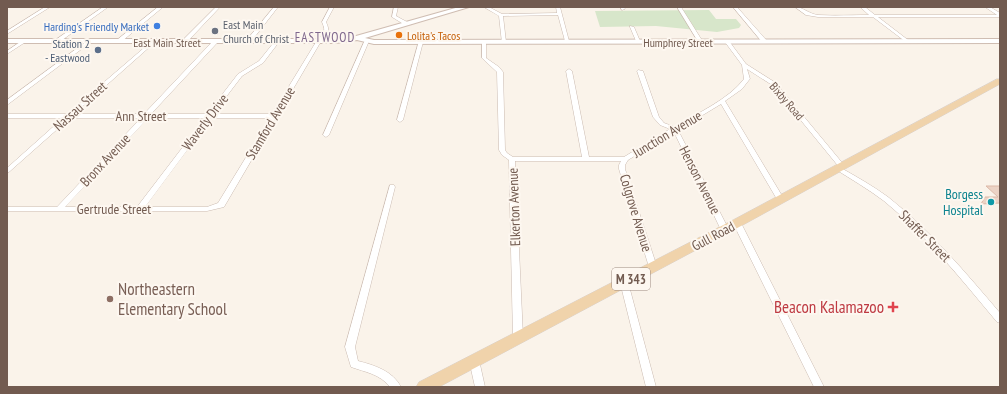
<svg xmlns="http://www.w3.org/2000/svg" width="1007" height="394" font-family="'PT Sans Narrow',sans-serif">
  <style>
    .green { fill: #d7e6ca }
    .building { fill: #ecd3c5; stroke: #ddb9a8 }
    .lines { fill: none; stroke-linecap: round; stroke-linejoin: round }
    .street-casing { stroke: #cbbbb1; stroke-width: 1 }
    .secondary-casing { stroke: #cfbdb2; stroke-width: 2 }
    .primary-casing { stroke: #d8d1ce; stroke-width: 1 }
    .street { fill: #fff; fill-rule: evenodd }
    .secondary { fill: #fff; fill-rule: evenodd }
    .primary { fill: #f0d3ab; fill-rule: evenodd }
    .shop-dot { fill: #3f7fe0; stroke: #fdf7f0; stroke-width: 1.5 }
    .worship-dot { fill: #6b7280; stroke: #fdf7f0; stroke-width: 1.5 }
    .food-dot { fill: #e8710a; stroke: #fdf7f0; stroke-width: 1.5 }
    .service-dot { fill: #5c6f8a; stroke: #fdf7f0; stroke-width: 1.5 }
    .culture-dot { fill: #0f9aa8; stroke: #fdf7f0; stroke-width: 1.5 }
    .education-dot { fill: #8d6e63; stroke: #fdf7f0; stroke-width: 1.5 }
    .health-dot { fill: #e0444e; stroke: #fdf7f0; stroke-width: 1.5 }
    .labels { text-anchor: middle; dominant-baseline: central; stroke-width: 4; stroke-linejoin: round; paint-order: stroke }
    .far-worship-label { font-size: 12px; fill: #5b616d; stroke: #fdf7f0; text-anchor: start }
    .far-shop-label { font-size: 12px; fill: #366cbe; stroke: #fdf7f0; text-anchor: end }
    .far-food-label { font-size: 12px; fill: #c56008; stroke: #fdf7f0; text-anchor: start }
    .far-street-label { font-size: 12px; fill: #725b50; stroke: #fdf7f0 }
    .far-service-label { font-size: 12px; fill: #4e5e75; stroke: #fdf7f0; text-anchor: end }
    .far-neighbourhood-label { font-size: 13px; letter-spacing: 1px; fill: #7f688d; stroke: #fdf7f0 }
    .shield { fill: #fdf7f0; stroke: #9c8a80; stroke-width: 1 }
    .shield-label { font-size: 13px; font-weight: bold; fill: #725b50 }
    .street-label { font-size: 14px; fill: #725b50; stroke: #fdf7f0 }
    .culture-label { font-size: 14px; fill: #0d838f; stroke: #fdf7f0; text-anchor: end }
    .near-education-label { font-size: 17px; fill: #785e54; stroke: #fdf7f0; text-anchor: start }
    .near-health-label { font-size: 17px; fill: #be3a42; stroke: #fdf7f0; text-anchor: end }
  </style>
  <rect width="100%" height="100%" fill="#faf3ea"/>
  <path class="green" d="M709,10L716,19H736L741,25L739,28L717,32L656,26L600,27L595,11Z"/>
  <path class="building" d="M986,186H1000V203L981,204L985,197H998Z"/>
  <g class="lines">
    <g class="street-casing">
      <path id="street" d="M45,7H50L7,34V31Z
        M103,7H108L58,43H54V41Z
        M158,7H163L121,42H117V40Z
        M216,7H220L186,43H182V41Z
        M274,7H278L250,43H246V41Z
        M330,7H334L326,22C331,33 328,36 320,43L224,207L207,211H7V207H57L141,118H70L9,172L7,173V168L63,118H7V114H67L152,41H154V43L74,114H144L213,41H217V43L151,114H207L238,74L259,61L275,41H277L279,42L263,63L242,76L213,114H272L316,42C323,34 327,33 322,22ZM148,118H205L137,207H65ZM211,118H270L218,203L207,207H145Z
        M394,7H398L396,16L409,23V25H405L392,17Z
        M484,7H489L502,14L557,13L556,7H560L569,41L567,42L565,41L558,15L503,16L506,42L502,43L499,16Z
        M620,7H624L625,9L622,10Z
        M677,7H681L703,42V43H699Z
        M733,7H737L767,41V43H763Z
        M795,7C803,7 809,14 818,15C835,16 853,15 869,15L860,7H865L875,15H997L985,7H990L1000,13V17H878L908,40V41L906,42L873,17H818L806,15Z
        M630,26L634,27L640,41V42L636,41L630,27Z
        M23,40L27,41L7,54V51Z
        M365,40L369,41L329,135L326,137L324,136L323,135Z
        M87,41L91,42L7,105V100Z
        M419,41L423,42L403,120L400,122L398,121L397,120Z
        M482,41L486,42V58L499,67L503,72L505,150L507,153L513,157H582L566,71L569,69L572,71L589,157H624L670,129L660,125L653,117L637,71L638,70L643,71L659,117L664,123L675,127C697,113 728,100 744,79L742,65L725,42L729,41L746,64L776,83L844,165L845,166L844,167L841,168C857,177 873,186 888,197C930,230 965,272 1000,313V323L997,322C961,279 927,236 884,201C868,189 851,179 835,169L834,168L835,167H839L772,85L747,69L750,79L749,80L742,89L725,101L784,199L782,201H778L721,104L678,130L729,230L728,232H722L721,230L674,132L628,160L625,165V169L657,267L656,269H650L649,267L619,169V165L621,161H515L523,337L521,340L518,341L515,340L513,337L509,160L502,155L499,150L497,72L482,58Z
        M390,185H394L395,187L355,347L358,361C374,365 393,371 401,387H390C380,374 365,372 351,367L345,347Z
        M737,220L741,223L824,387H814L733,223Z
        M624,279L627,280L628,282L656,387H646L620,282L621,280Z
        M474,356L477,357L479,360L485,387H475L469,360L471,357Z"/>
    </g>
    <g class="secondary-casing">
      <path id="secondary" d="M459,7H469L365,38L374,40L1000,39V43L374,44L357,40L336,43H7V39H336L356,36Z"/>
    </g>
    <g class="primary-casing">
      <path id="primary" d="M997,79H1000V84L741,226L439,387H416L419,382L733,220Z"/>
    </g>
    <use href="#street" class="street"/>
    <use href="#secondary" class="secondary"/>
    <use href="#primary" class="primary"/>
  </g>
  <circle class="shop-dot" cx="157" cy="26" r="4"/>
  <circle class="worship-dot" cx="215" cy="31" r="4"/>
  <circle class="food-dot" cx="399" cy="35" r="4"/>
  <circle class="service-dot" cx="98" cy="50" r="4"/>
  <circle class="culture-dot" cx="991" cy="202" r="4"/>
  <circle class="education-dot" cx="110" cy="299" r="4"/>
  <path class="health-dot" d="M891 301h4v4h4v4h-4v4h-4v-4h-4v-4h4z"/>
  <g class="labels">
    <g class="far-worship-label">
      <text x="223" y="24">East Main<tspan x="223" dy="14">Church of Christ</tspan></text>
    </g>
    <g class="far-shop-label">
      <text x="149" y="26">Harding's Friendly Market</text>
    </g>
    <g class="far-food-label">
      <text x="407" y="35">Lolita's Tacos</text>
    </g>
    <g class="far-street-label">
      <text x="167" y="42">East Main Street</text>
      <text x="678" y="42">Humphrey Street</text>
      <text transform="translate(787 101) rotate(49)">Bixby Road</text>
    </g>
    <g class="far-service-label">
      <text x="90" y="43">Station 2<tspan x="90" dy="14">- Eastwood</tspan></text>
    </g>
    <g class="far-neighbourhood-label">
      <text x="325" y="37">EASTWOOD</text>
    </g>
    <rect class="shield" x="612" y="268" width="38" height="22" rx="3"/>
    <g class="shield-label">
      <text x="631" y="279">M 343</text>
    </g>
    <g class="street-label">
      <text transform="translate(80 106) rotate(-42)">Nassau Street</text>
      <text x="141" y="116">Ann Street</text>
      <text transform="translate(205 122) rotate(-53)">Waverly Drive</text>
      <text transform="translate(270 123) rotate(-59)">Stamford Avenue</text>
      <text transform="translate(667 134) rotate(-31)">Junction Avenue</text>
      <text transform="translate(105 160) rotate(-47)">Bronx Avenue</text>
      <text transform="translate(700 180) rotate(63)">Henson Avenue</text>
      <text transform="translate(514 207) rotate(-92)">Elkerton Avenue</text>
      <text x="114" y="209">Gertrude Street</text>
      <text transform="translate(636 213) rotate(73)">Colgrove Avenue</text>
      <text transform="translate(713 236) rotate(-28)">Gull Road</text>
      <text transform="translate(925 236) rotate(45)">Shaffer Street</text>
    </g>
    <g class="culture-label">
      <text x="983" y="194">Borgess<tspan x="983" dy="16">Hospital</tspan></text>
    </g>
    <g class="near-education-label">
      <text x="118" y="289">Northeastern<tspan x="118" dy="20">Elementary School</tspan></text>
    </g>
    <g class="near-health-label">
      <text x="884" y="307">Beacon Kalamazoo</text>
    </g>
  </g>
  <rect width="1007" height="394" fill="none" stroke="#725b50" stroke-width="16"/>
</svg>
